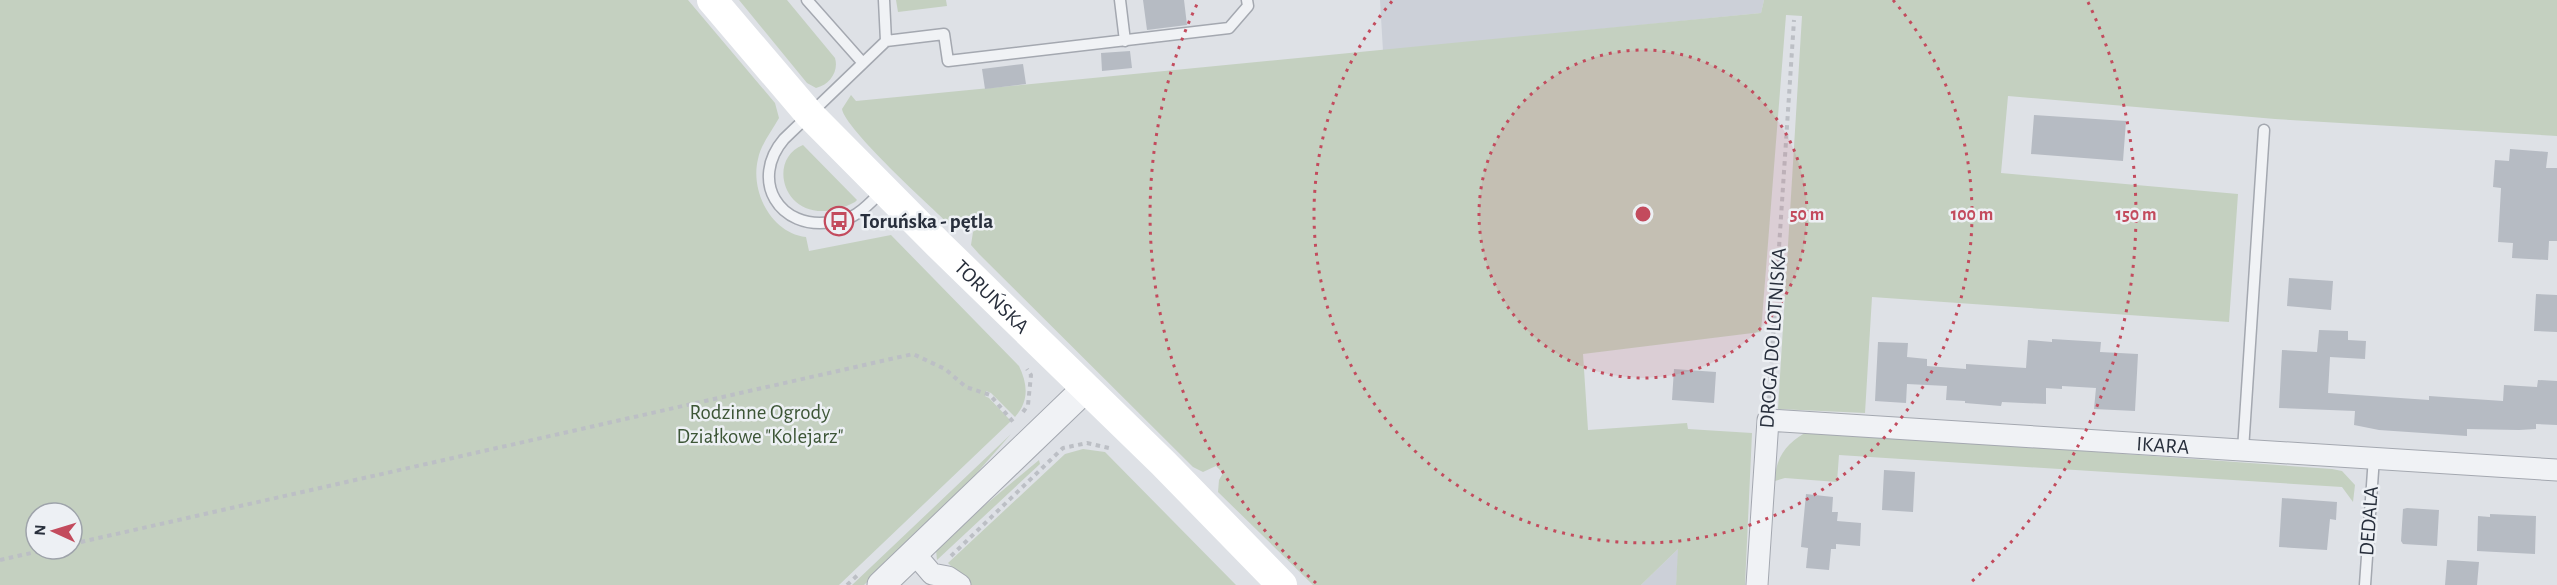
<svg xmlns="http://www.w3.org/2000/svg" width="2557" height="585" font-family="'Alegreya Sans',sans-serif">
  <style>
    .built { fill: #ccd0d8 }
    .green { fill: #c4d0c0; fill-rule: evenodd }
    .building { fill: #b6bbc3 }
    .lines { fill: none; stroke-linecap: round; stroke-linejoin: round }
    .service-casing { stroke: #a4a8b0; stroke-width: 13 }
    .minor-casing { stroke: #a4a8b0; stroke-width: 23 }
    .tertiary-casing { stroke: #a4a8b0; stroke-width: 29 }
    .path { stroke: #bcbfc5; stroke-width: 4; stroke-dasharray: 4.5 4.5; stroke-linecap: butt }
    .service { stroke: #f0f2f5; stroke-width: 10 }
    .minor { stroke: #f0f2f5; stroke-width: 21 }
    .tertiary { stroke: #f0f2f5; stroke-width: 27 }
    .secondary { stroke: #fff; stroke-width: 30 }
    .ring { fill: none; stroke: #c34b5d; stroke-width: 3; stroke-dasharray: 3 6 }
    .labels { text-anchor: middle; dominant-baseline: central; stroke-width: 5; stroke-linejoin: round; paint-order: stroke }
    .poi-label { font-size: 21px; font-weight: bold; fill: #282f3c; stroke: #edf0f4; text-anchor: start }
    .street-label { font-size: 21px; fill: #282f3c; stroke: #edf0f4 }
    .park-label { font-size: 21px; fill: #3d5637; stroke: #edf0f4 }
    .centre { fill: #c34b5d; stroke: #edf0f4; stroke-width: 3 }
    .ring-label { font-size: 18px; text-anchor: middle; font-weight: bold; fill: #c34b5d; stroke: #edf0f4; stroke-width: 5; stroke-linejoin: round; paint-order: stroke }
  </style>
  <rect width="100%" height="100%" fill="#dee1e6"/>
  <path class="built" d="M1380,0H1764L1761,13L1383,51Z
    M1679,548L1676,585H1641Z"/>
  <path class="green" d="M0,0H688L775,103L779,118C772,131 761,144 758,159C750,191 771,233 806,237L809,251L891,235L1019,366C1028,385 1029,401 1015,417L991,393L986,391L985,396L989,398L1011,421L839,585H0ZM36,513H72V549H36Z
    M739,0H787L835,58C839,71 830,85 816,88L807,83Z
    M896,0H946L947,6L898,12Z
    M1764,0H2557V136L2275,119L2008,96L2001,173L2238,194L2229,322L1872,297L1865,413L1778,409L1802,16L1786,15L1761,332L1583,354L1588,430L1687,423L1688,429L1752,433L1745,585H1676L1678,549L1641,585H1313L1218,492L1219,480L1223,473L1216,466L1203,472L1193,467L979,254L971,245L973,232L979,226L973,220L959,228L951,226C931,207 845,129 842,109L851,95L856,101L1761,13Z
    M803,145L857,200L855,202C788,237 762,161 803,145Z
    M1809,431L2332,469L2342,471L2355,485L2353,502L2342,487L1839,455L1837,482L1785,478L1775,481C1775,457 1788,441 1809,431Z
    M1011,434L954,499L864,585H852Z
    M1083,449L1105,452L1236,585H966L965,580L948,563L1065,454Z
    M1039,460L1040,464L937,560L936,550L972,516Z"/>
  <path class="building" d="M1143,0H1184L1187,25L1147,30Z
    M1130,51L1132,68L1102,71L1101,53Z
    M1023,64L1026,84L985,89L982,69Z
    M2034,115L2126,121L2123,161L2031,154Z
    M2510,149L2548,152L2546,168H2557V241H2549L2548,260L2512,258L2513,243L2498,242L2501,188L2493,187L2495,160L2509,161Z
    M2289,278L2333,281L2331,310L2287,306Z
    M2536,294L2557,295V332L2534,331Z
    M2319,330L2348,331V340L2366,341L2365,359L2330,357L2328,393L2429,400V396L2503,401L2504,385L2537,387L2538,380L2557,381V425L2536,424V429L2519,430L2467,429V436L2379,430L2354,425L2355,411L2279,408L2282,350L2317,352Z
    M2052,339L2101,342L2100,352L2138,354L2135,411L2094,409L2096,388L2062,386V389L2046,388V404L2002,402L2001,406L1965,403V401L1946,400L1947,386L1907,384L1906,403L1875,401L1878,342L1908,343L1907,357L1927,359V366L1966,369V364L2026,368L2028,340L2052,342Z
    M1674,369L1716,372L1714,403L1672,400Z
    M1884,470L1915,472L1913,512L1882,510Z
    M1806,494L1833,497L1832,512H1838L1837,521L1861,523L1860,546L1836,544V549H1831L1829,570L1806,568L1808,548L1801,547Z
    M2282,498L2337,502L2336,520L2330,519L2327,550L2279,547Z
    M2407,508L2439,510L2437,546L2403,544L2401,541L2403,509Z
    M2490,514L2536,516L2535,554L2477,551L2478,516L2490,517Z
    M2447,560L2479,562L2477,585H2445Z"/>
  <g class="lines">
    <g class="service-casing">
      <path id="service" d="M807,0L862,62
        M884,0L886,41
        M1120,0L1125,41
        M882,191C875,198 867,207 858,213C851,218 840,221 832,222C779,231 749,180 784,139L886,41L944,34L948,61L1229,28L1248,6L1247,0
        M2243,450L2264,130
        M2365,585L2374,457"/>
    </g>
    <g class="minor-casing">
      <g id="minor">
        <path d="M914,553L932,574L948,577L960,585"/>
        <path id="s1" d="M1757,585L1768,420L2557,470"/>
      </g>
    </g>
    <g class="tertiary-casing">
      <path id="tertiary" d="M881,585L1086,388"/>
    </g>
    <path class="path" d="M1769,399L1794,20
      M1023,412L1028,405L1031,375L1027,369
      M72,544L913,354L945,369L966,387L990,395L1015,424
      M951,556L1063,448L1087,443L1109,448
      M0,560L49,549
      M847,585L860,573"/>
    <use href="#service" class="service"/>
    <use href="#minor" class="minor"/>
    <use href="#tertiary" class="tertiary"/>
    <path class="secondary" id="s2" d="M712,0L810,115L940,246L1163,463L1282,585"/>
  </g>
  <circle cx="1643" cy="214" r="164" fill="#c34b5d" fill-opacity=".12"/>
  <g class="ring">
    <circle cx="1643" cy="214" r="164"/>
    <path d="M1893 0A329 329 0 1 1 1393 0"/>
    <path d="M1316 583A493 493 0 0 1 1198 2M2088 2A493 493 0 0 1 1970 583"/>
  </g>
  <defs>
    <g id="bus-ring" transform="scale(1.5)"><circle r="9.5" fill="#edf0f4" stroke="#c34b5d" stroke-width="1.5"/><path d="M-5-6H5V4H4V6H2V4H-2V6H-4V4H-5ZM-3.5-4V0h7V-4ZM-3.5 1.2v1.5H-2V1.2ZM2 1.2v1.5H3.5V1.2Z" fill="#c34b5d"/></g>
  </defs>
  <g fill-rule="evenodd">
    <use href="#bus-ring" x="839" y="221"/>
  </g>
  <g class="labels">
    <g class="poi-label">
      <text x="860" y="221">Toruńska - pętla</text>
    </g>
    <g class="street-label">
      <text stroke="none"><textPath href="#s2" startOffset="408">TORUŃSKA</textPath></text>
      <text transform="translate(1773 338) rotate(-86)">DROGA DO LOTNISKA</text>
      <text stroke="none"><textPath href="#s1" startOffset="561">IKARA</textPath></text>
      <text transform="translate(2369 521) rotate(-86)">DEDALA</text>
    </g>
    <g class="park-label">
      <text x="760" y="412">Rodzinne Ogrody<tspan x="760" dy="24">Działkowe "Kolejarz"</tspan></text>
    </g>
  </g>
  <circle cx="1643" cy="214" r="9" class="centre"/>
  <g class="ring-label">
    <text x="1807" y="220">50 m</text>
    <text x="1972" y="220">100 m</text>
    <text x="2136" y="220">150 m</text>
  </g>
  <g transform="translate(54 531) rotate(274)"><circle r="28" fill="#edf0f4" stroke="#9ea3aa" stroke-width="1.5"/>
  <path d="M0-4.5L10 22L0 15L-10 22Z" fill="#c34b5d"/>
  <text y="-9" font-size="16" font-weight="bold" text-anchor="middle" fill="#282f3c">N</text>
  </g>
</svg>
